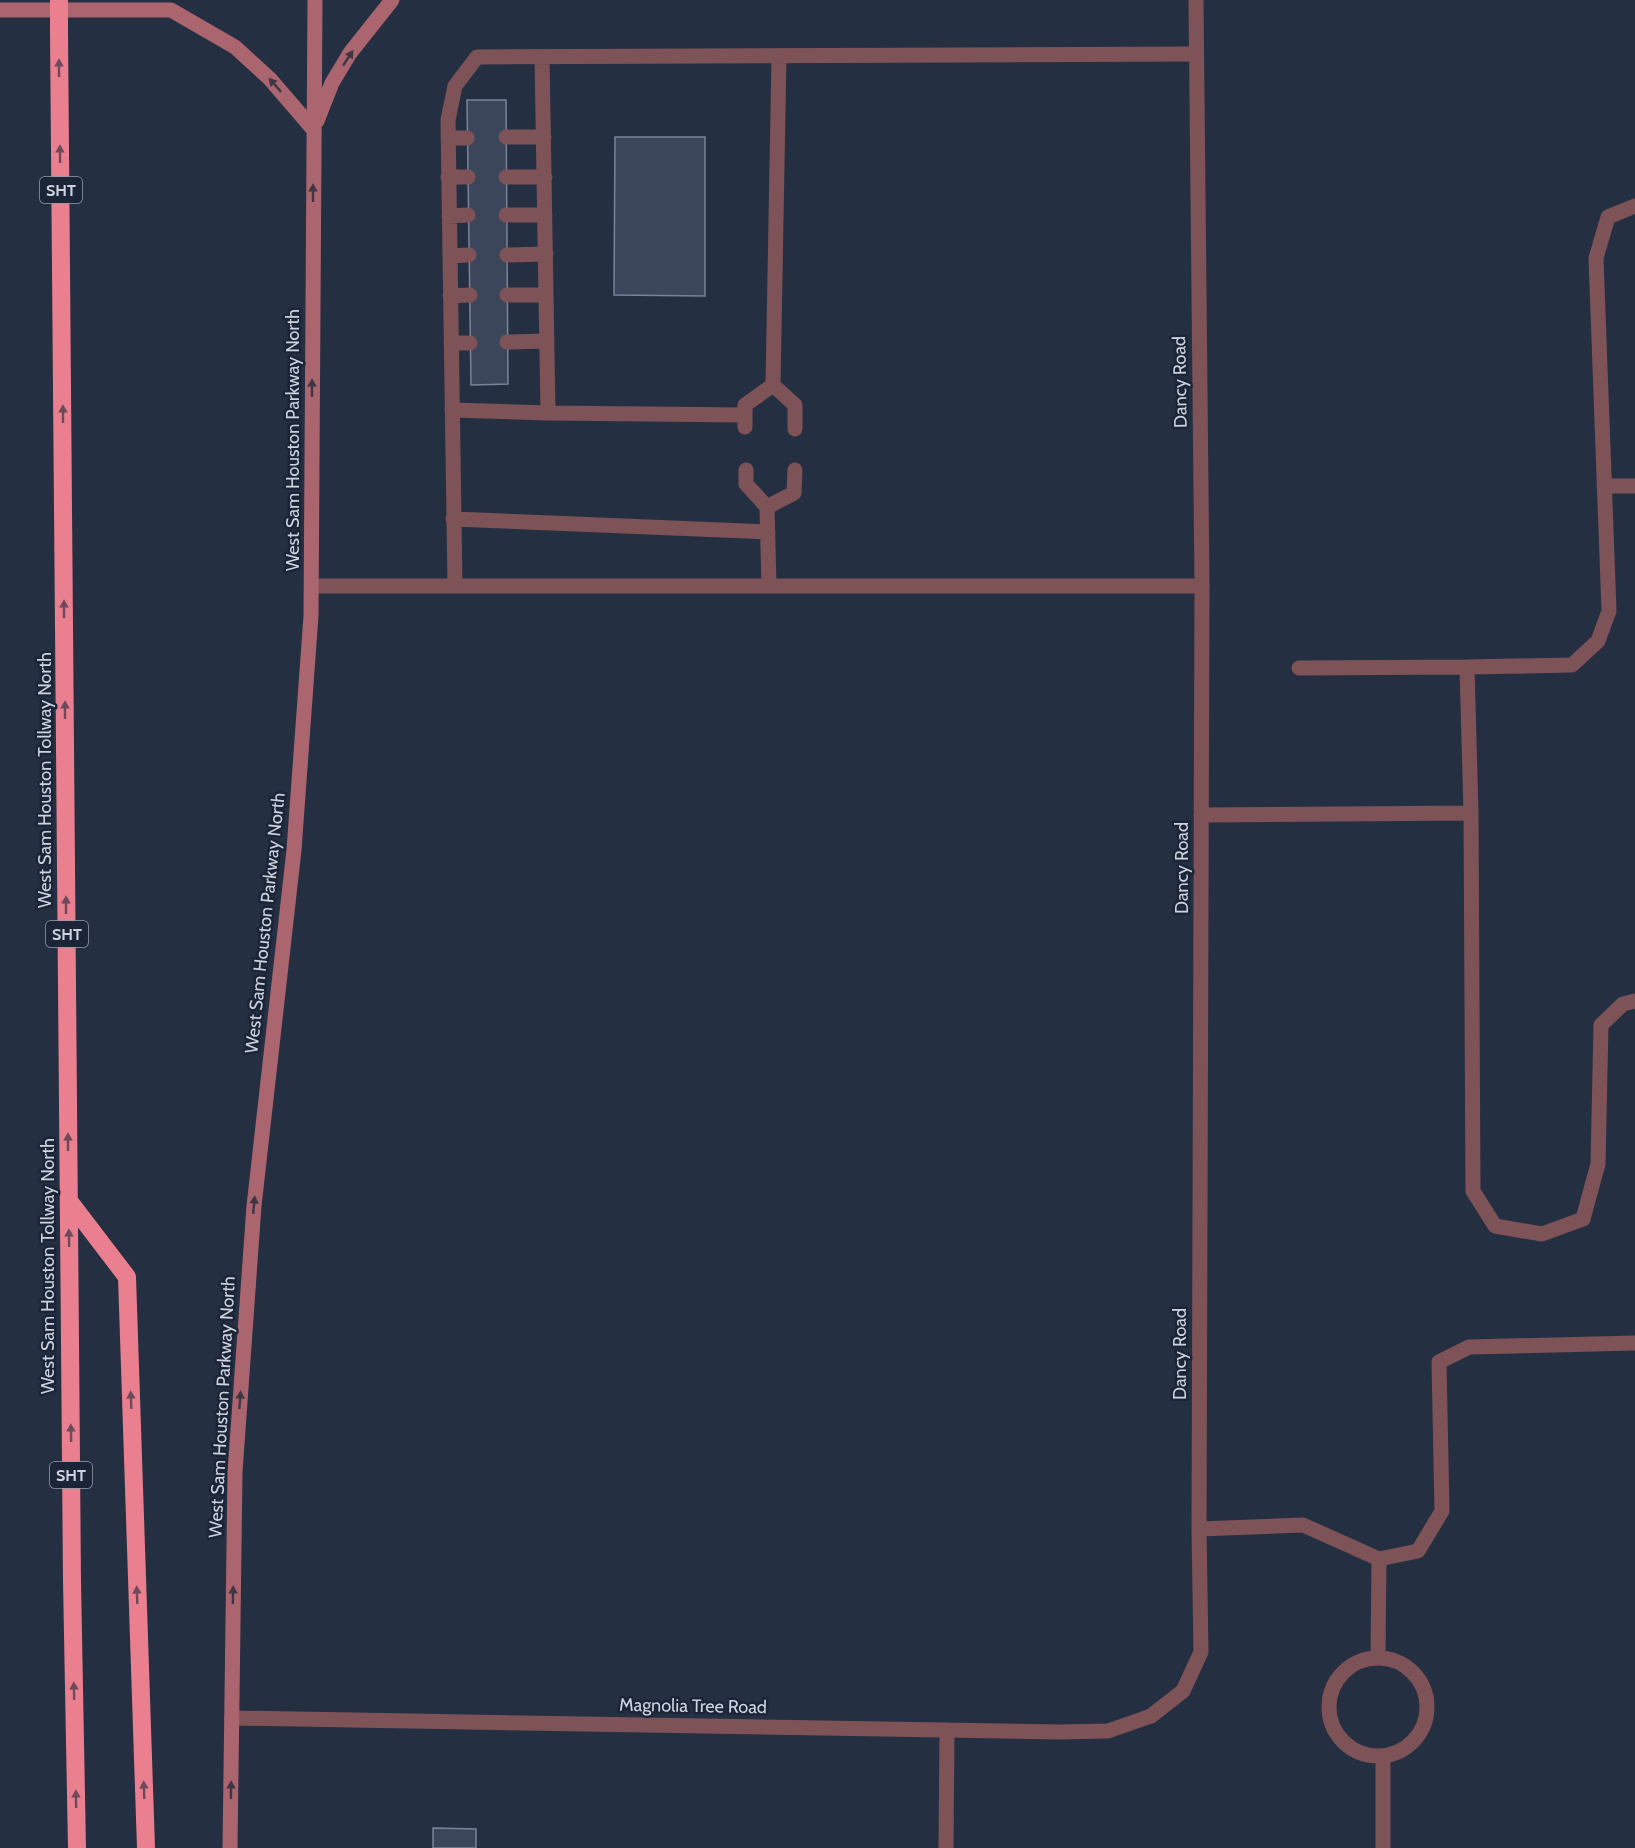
<svg xmlns="http://www.w3.org/2000/svg" width="1635" height="1848" font-family="Cabin,sans-serif">
  <style>
    .building { fill: #3c465b; stroke: #78849b; stroke-width: 1.5 }
    .lines { fill: none; stroke-linecap: round; stroke-linejoin: round }
    .lane { stroke: #7e5358; stroke-width: 15 }
    .street { stroke: #7e5358; stroke-width: 15 }
    .secondary { stroke: #aa656f; stroke-width: 15 }
    .highway { stroke: #e97f8f; stroke-width: 18 }
    .highway-bridge { stroke: #e97f8f; stroke-width: 18 }
    .oneway { fill: #3f3545 }
    .oneway2 { fill: #6d495a }
    .labels { text-anchor: middle; dominant-baseline: central; stroke-width: 5; stroke-linejoin: round; paint-order: stroke }
    .shield { fill: #1b2537; stroke: #979fad; stroke-width: 1.5 }
    .shield-label { font-size: 16px; font-weight: bold; fill: #ccd3df }
    .street-label { font-size: 18px; fill: #ccd3df; stroke: #1b2537 }
  </style>
  <rect width="100%" height="100%" fill="#252f42"/>
  <path class="building" d="M467,100H506L508,384L471,385Z
    M615,137H705V296L614,295Z
    M433,1828L476,1829V1848H433Z"/>
  <g class="lines">
    <path class="lane" d="M506,137H544
      M448,138H467
      M448,177H468
      M506,177H545
      M506,215H545
      M449,216L468,215
      M507,255L546,254
      M450,256L469,255
      M507,295H546
      M450,296L470,295
      M507,342L547,341
      M451,343H470
      M773,385L795,405V429
      M452,410L548,413L542,57
      M548,413L745,415
      M745,427V405L773,385L779,56
      M746,470V484L767,507L794,493L795,470
      M1604,486H1635
      M767,507L769,586
      M453,519L768,532
      M312,586H1202
      M455,586L448,120L455,86L477,57L1196,54
      M1467,667L1572,665L1598,641L1609,611L1596,258L1608,217L1635,206
      M1471,813L1473,1191L1495,1226L1542,1234L1583,1219L1598,1164L1601,1025L1623,1004L1635,1001
      M1201,815L1471,813L1467,667L1299,668
      M232,1718L1059,1732L1108,1731L1151,1716
      M946,1848L947,1730"/>
    <path class="street" d="M1199,1529L1303,1525L1379,1559L1378,1657
      M1379,1559L1418,1551L1442,1511L1439,1362L1469,1347L1635,1343
      M1329 1707a49 49 0 1 1 98 0a49 49 0 1 1-98 0Z
      M1151,1716L1183,1691L1201,1652L1199,1529L1202,586L1196,0
      M1383,1848V1757"/>
    <path class="secondary" d="M0,10H171L235,47L270,79L313,129
      M317,121L332,83L350,53L392,0
      M230,1848L235,1472L254,1206L294,850L311,616L315,0"/>
    <path class="highway" d="M59,31L72,1581L77,1848
      M69,1201L127,1277L146,1848"/>
    <path class="highway-bridge" d="M59,0V31"/>
  </g>
  <defs><path id="oneway-solid" d="M-6-.8H1V-3.2L6.5 0L1 3.2V.8H-6Z" transform="scale(1.5)"/></defs>
  <g class="oneway">
    <use href="#oneway-solid" transform="translate(348 58) rotate(-57)"/>
    <use href="#oneway-solid" transform="translate(275 85) rotate(-132)"/>
    <use href="#oneway-solid" transform="translate(313 193) rotate(-90)"/>
    <use href="#oneway-solid" transform="translate(312 388) rotate(-90)"/>
    <use href="#oneway-solid" transform="translate(254 1205) rotate(-85)"/>
    <use href="#oneway-solid" transform="translate(240 1400) rotate(-86)"/>
    <use href="#oneway-solid" transform="translate(233 1595) rotate(-89)"/>
    <use href="#oneway-solid" transform="translate(231 1790) rotate(-89)"/>
  </g>
  <g class="oneway2">
    <use href="#oneway-solid" transform="translate(59 68) rotate(-90)"/>
    <use href="#oneway-solid" transform="translate(60 154) rotate(-91)"/>
    <use href="#oneway-solid" transform="translate(63 414) rotate(-90)"/>
    <use href="#oneway-solid" transform="translate(64 609) rotate(-90)"/>
    <use href="#oneway-solid" transform="translate(65 710) rotate(-90)"/>
    <use href="#oneway-solid" transform="translate(66 905) rotate(-90)"/>
    <use href="#oneway-solid" transform="translate(68 1142) rotate(-90)"/>
    <use href="#oneway-solid" transform="translate(69 1238) rotate(-91)"/>
    <use href="#oneway-solid" transform="translate(131 1400) rotate(-92)"/>
    <use href="#oneway-solid" transform="translate(71 1433) rotate(-91)"/>
    <use href="#oneway-solid" transform="translate(137 1595) rotate(-92)"/>
    <use href="#oneway-solid" transform="translate(74 1691) rotate(-91)"/>
    <use href="#oneway-solid" transform="translate(144 1790) rotate(-92)"/>
    <use href="#oneway-solid" transform="translate(76 1799) rotate(-91)"/>
  </g>
  <g class="labels">
    <g class="shield">
      <rect x="40" y="177" width="42" height="26" rx="4.5"/>
      <rect x="46" y="921" width="42" height="26" rx="4.5"/>
      <rect x="50" y="1462" width="42" height="26" rx="4.5"/>
    </g>
    <g class="shield-label">
      <text x="61" y="190">SHT</text>
      <text x="67" y="934">SHT</text>
      <text x="71" y="1475">SHT</text>
    </g>
    <g class="street-label">
      <text transform="translate(1180 382) rotate(-91)">Dancy Road</text>
      <text transform="translate(293 440) rotate(-90)">West Sam Houston Parkway North</text>
      <text transform="translate(45 780) rotate(-90)">West Sam Houston Tollway North</text>
      <text transform="translate(1182 868) rotate(-90)">Dancy Road</text>
      <text transform="translate(265 923) rotate(-84)">West Sam Houston Parkway North</text>
      <text transform="translate(48 1266) rotate(-90)">West Sam Houston Tollway North</text>
      <text transform="translate(1180 1354) rotate(-90)">Dancy Road</text>
      <text transform="translate(222 1407) rotate(-87)">West Sam Houston Parkway North</text>
      <text transform="translate(693 1706) rotate(1)">Magnolia Tree Road</text>
    </g>
  </g>
</svg>
